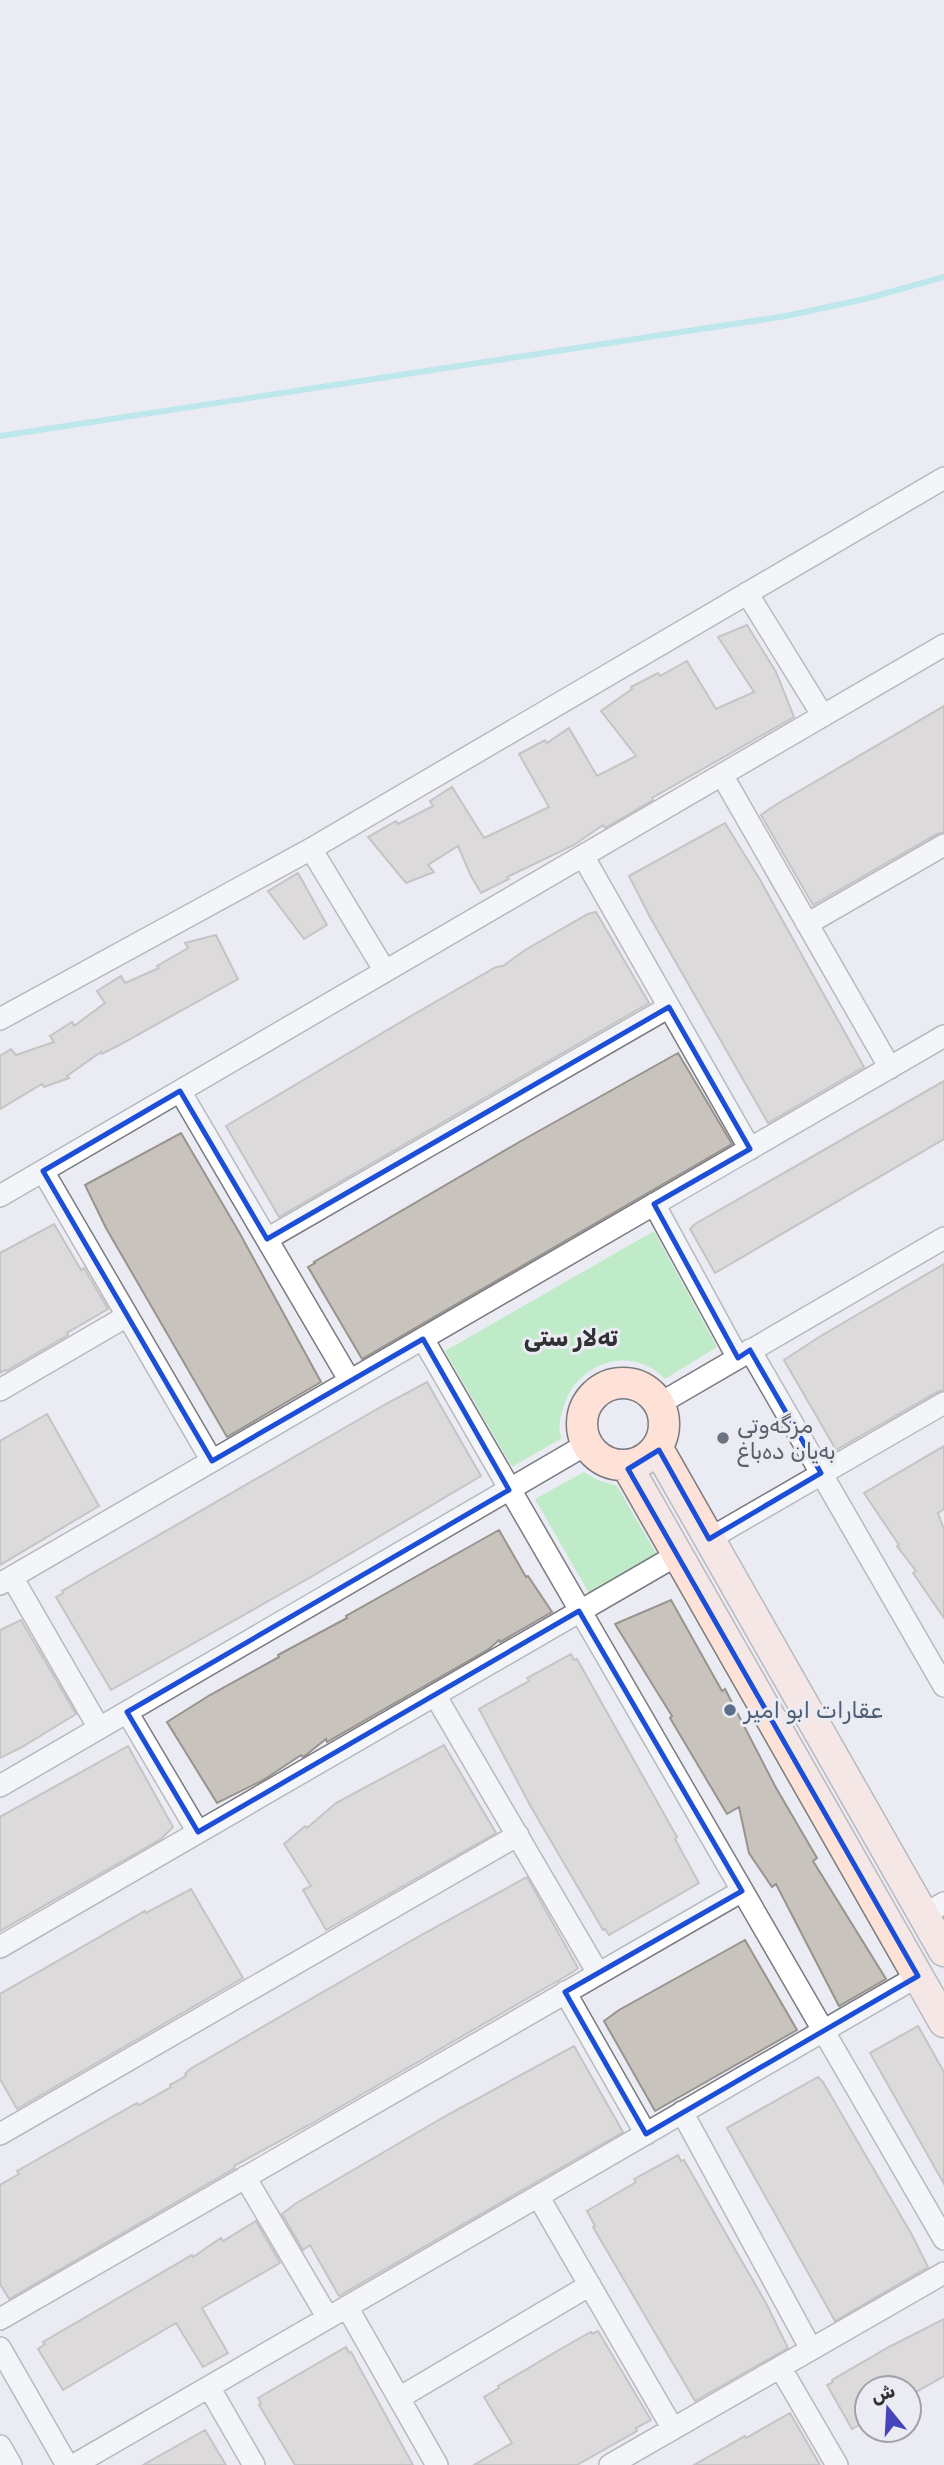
<svg xmlns="http://www.w3.org/2000/svg" width="944" height="2465" font-family="Rubik,'Noto Sans Arabic',sans-serif">
  <style>
    .green { fill: #c0ebc9 }
    .lines { fill: none; stroke-linecap: round; stroke-linejoin: round }
    .stream { stroke: #88dfe4; stroke-width: 6 }
    .building { fill: #c9c3be; stroke: #98938e; stroke-width: 2 }
    .street-casing { stroke: #797b81; stroke-width: 24 }
    .secondary-casing { stroke: #797b81; stroke-width: 33 }
    .street { stroke: #fff; stroke-width: 21 }
    .secondary { stroke: #fee1d7; stroke-width: 30 }
    .marked { fill: none; stroke: #1d4ed8; stroke-width: 5; stroke-linejoin: round }
    .worship-dot { fill: #6b7280; stroke: #ebecf3; stroke-width: 2.5 }
    .service-dot { fill: #5c6f8a; stroke: #ebecf3; stroke-width: 2.5 }
    .labels { text-anchor: middle; dominant-baseline: central; stroke-width: 6; stroke-linejoin: round; paint-order: stroke }
    .worship-label { font-size: 23px; fill: #5b616d; stroke: #ebecf3; text-anchor: start }
    .service-label { font-size: 23px; fill: #4e5e75; stroke: #ebecf3; text-anchor: start }
    .neighbourhood-label { font-size: 24px; font-weight: bold; fill: #313134; stroke: #ebecf3 }
  </style>
  <rect width="100%" height="100%" fill="#ebecf3"/>
  <path class="green" d="M654,1231L717,1347L665,1379C632,1344 577,1362 564,1406C560,1418 557,1427 562,1438L512,1467L445,1351Z
    M584,1472L598,1480L617,1486L657,1555L590,1595L535,1499Z"/>
  <g class="lines">
    <path class="stream" d="M0,436L786,316L865,299L944,277"/>
  </g>
  <path class="building" d="M747,625L776,672L794,717L652,798L653,800L605,828L603,825L574,845L507,877L509,879L481,893L471,876L458,846L428,865L434,872L406,883L368,837L396,821L398,824L433,806L430,801L452,787L484,838L549,807L519,754L545,740L547,743L569,728L597,776L636,756L601,711L632,689L631,687L658,673L660,676L687,661L716,709L754,692L718,637Z
    M944,706V832L937,834L813,905L761,815L777,804Z
    M725,823L759,878L864,1067L768,1123L651,919L629,876Z
    M298,873L327,925L304,939L268,891Z
    M596,912L649,1003L279,1217L226,1126L416,1013L496,967L503,966L525,950L588,914Z
    M216,935L238,979L123,1043L102,1054L101,1052L67,1076L69,1078L44,1087L42,1084L0,1109V1056L11,1049L16,1055L54,1042L50,1036L72,1022L74,1026L105,1003L97,991L121,976L125,983L159,968L157,966L188,948L185,943Z
    M678,1053L732,1144L362,1359L308,1267L315,1263L314,1262L521,1141Z
    M944,1081V1139L715,1273L690,1229L695,1224Z
    M181,1133L239,1232L321,1382L227,1437L106,1228L85,1185Z
    M54,1224L81,1270L84,1268L108,1309L67,1333L68,1335L6,1371L5,1370L0,1373V1253Z
    M944,1264V1390L937,1392L836,1450L784,1360L819,1337Z
    M427,1382L481,1476L311,1577L111,1690L56,1597L63,1593L62,1591L384,1405Z
    M47,1414L99,1506L0,1565V1441Z
    M944,1446V1509L938,1513L944,1529V1618L913,1573L916,1571L897,1546L899,1545L864,1493Z
    M499,1530L526,1577L528,1576L552,1612L500,1642L499,1640L489,1649L327,1742L326,1739L306,1755L303,1757L301,1755L265,1779L217,1803L167,1722L210,1695L279,1657L278,1655L347,1618L346,1616Z
    M671,1600L722,1691L725,1689L775,1786L817,1858L813,1861L886,1979L839,2006L776,1884L772,1887L749,1853L739,1807L727,1814L670,1718L672,1716L615,1624Z
    M21,1620L76,1714L22,1747L0,1758V1630Z
    M571,1654L574,1660L577,1659L636,1764L677,1837L675,1839L699,1883L609,1935L605,1929L603,1930L531,1807L479,1709L529,1681L527,1678Z
    M444,1745L496,1833L326,1930L303,1890L311,1886L284,1844L305,1826L307,1828L336,1803Z
    M128,1746L173,1827L161,1839L0,1931V1817Z
    M527,1877L578,1968L573,1972L311,2124L234,2166L235,2168L9,2299L0,2284V2185L19,2174L17,2171L137,2103L139,2105L171,2087L170,2085L186,2076L185,2074L190,2069L423,1934Z
    M191,1889L243,1978L17,2109L0,2079V1994L145,1911L146,1913Z
    M745,1940L797,2030L655,2111L604,2021L619,2010Z
    M918,2026L944,2072V2184L870,2053Z
    M574,2046L623,2132L339,2296L310,2245L303,2250L282,2214L295,2204L449,2114Z
    M818,2077L823,2082L912,2235L928,2267L835,2321L727,2128Z
    M678,2155L681,2161L684,2160L733,2246L766,2303L788,2348L695,2401L593,2227L595,2226L587,2211L636,2182L634,2179Z
    M256,2221L280,2263L202,2308L228,2353L203,2367L176,2323L63,2390L38,2349L45,2344L43,2342L192,2255L193,2257L221,2238L223,2241Z
    M944,2319V2376L909,2396V2388H867V2420L852,2429L827,2385L833,2382L832,2380L889,2347Z
    M598,2331L651,2420L636,2428L637,2431L577,2465H474L512,2443L484,2397L499,2388L498,2386L564,2347L591,2332L592,2334Z
    M346,2347L349,2353L351,2352L413,2465H295L259,2405L261,2403L258,2398Z
    M790,2413L820,2465H694L745,2436L746,2438Z
    M205,2430L226,2465H143Z"/>
  <g class="lines">
    <g class="street-casing">
      <path id="street" d="M747,593L823,716
        M722,775L890,1068
        M311,849L385,971
        M583,856L750,1149
        M807,924L944,845
        M0,1019L311,849L944,478
        M180,1091L350,1381
        M43,1171L212,1461
        M0,1196L944,645
        M654,1204L738,1358
        M267,1239L669,1007
        M423,1339L944,2239
        M750,1350L944,1686
        M0,1390L127,1316
        M659,1404L944,1238
        M709,1539L944,1403
        M12,1577L99,1728
        M0,1584L944,1036
        M435,1695L598,1973
        M127,1712L198,1832
        M0,1786L587,1444
        M923,1915L944,1903
        M0,1947L677,1555
        M565,1992L646,2134
        M682,2112L811,2349
        M0,2134L518,1835
        M245,2177L328,2318
        M538,2196L673,2429
        M347,2307L437,2465
        M0,2319L742,1891
        M0,2348L67,2465
        M780,2367L837,2465
        M209,2387L254,2465
        M399,2398L590,2285
        M0,2446L11,2465
        M74,2465L918,1976
        M610,2465L944,2273"/>
    </g>
    <g class="secondary-casing">
      <path id="secondary" d="M582 1424a41 41 0 1 1 82 0a41 41 0 1 1-82 0Z
        M657,1447L944,1951
        M627,1466L944,2022"/>
    </g>
    <use href="#street" class="street"/>
    <use href="#secondary" class="secondary"/>
  </g>
  <path d="M0 0H944V2465H0ZM669,1007L750,1149L654,1204L738,1358L750,1350L821,1473L709,1539L659,1450L628,1469L918,1976L646,2134L565,1992L742,1891L579,1611L198,1832L127,1712L509,1490L423,1339L212,1461L43,1171L180,1091L267,1239Z" fill="#ebecf3" fill-opacity=".55" fill-rule="evenodd"/>
  <path class="marked" d="M669,1007L750,1149L654,1204L738,1358L750,1350L821,1473L709,1539L659,1450L628,1469L918,1976L646,2134L565,1992L742,1891L579,1611L198,1832L127,1712L509,1490L423,1339L212,1461L43,1171L180,1091L267,1239Z"/>
  <circle class="worship-dot" cx="723" cy="1438" r="7"/>
  <circle class="service-dot" cx="730" cy="1710" r="7"/>
  <g class="labels">
    <g class="worship-label">
      <text x="737" y="1425">مزگەوتی<tspan x="737" dy="26">بەیان دەباغ</tspan></text>
    </g>
    <g class="service-label">
      <text x="744" y="1710">عقارات ابو امير</text>
    </g>
    <g class="neighbourhood-label">
      <text x="571" y="1338">ته‌لار ستی</text>
    </g>
  </g>
  <g transform="translate(888 2409) rotate(342)"><circle r="33" fill="#ebecf3" stroke="#a1a1a7" stroke-width="2"/>
  <path d="M0-5L12 26L0 18L-12 26Z" fill="#4745bb"/>
  <text y="-10" font-size="19" font-weight="bold" text-anchor="middle" fill="#313134">ش</text>
  </g>
</svg>
